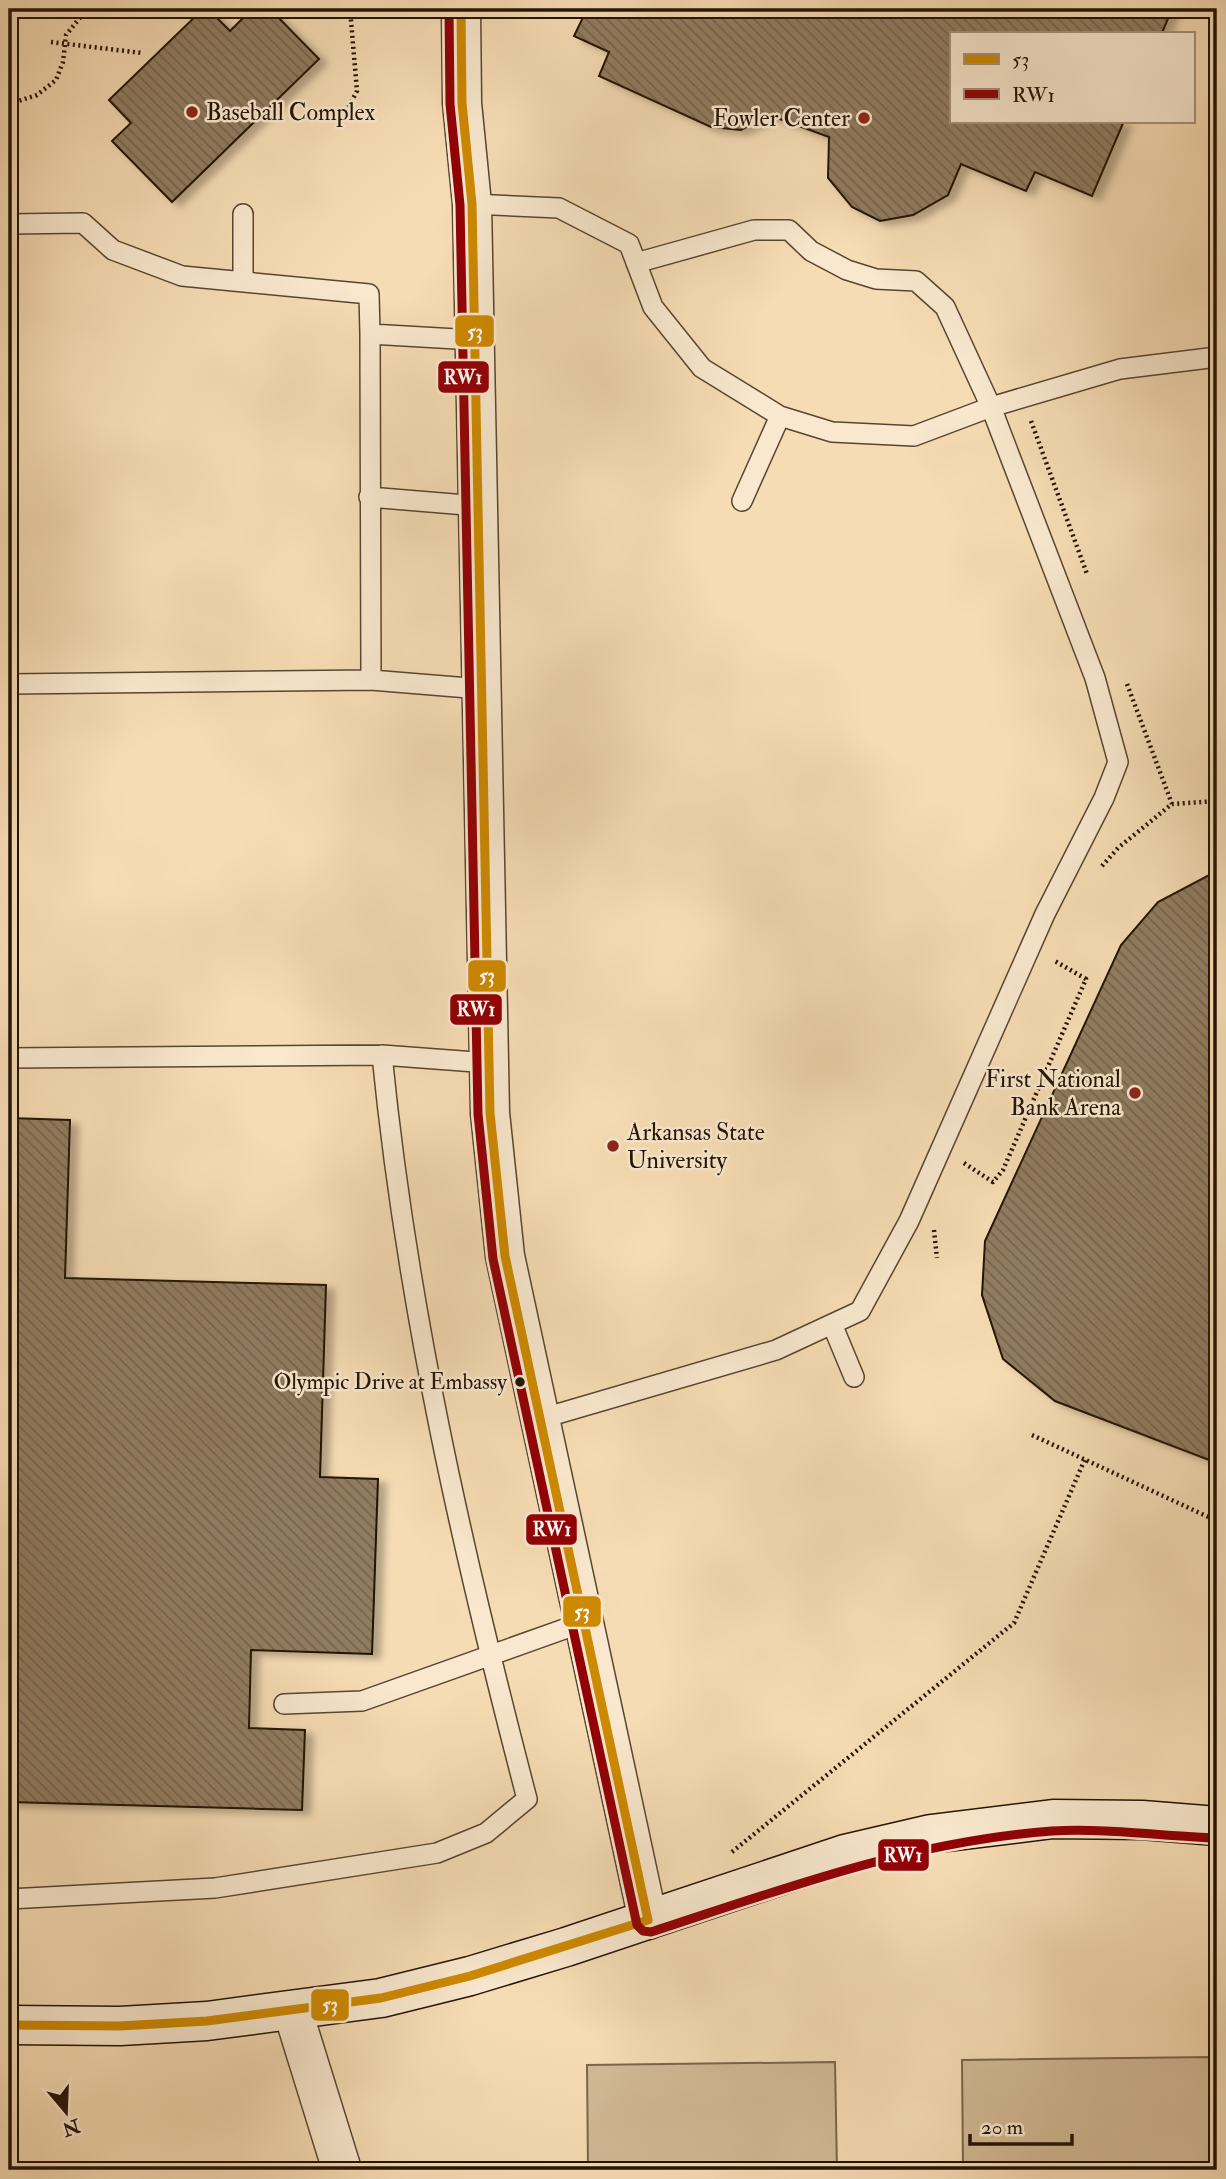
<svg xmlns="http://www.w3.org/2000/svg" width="1226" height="2179" font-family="'IM FELL Double Pica',serif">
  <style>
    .green { fill: #d2ba96; stroke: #7b664d; stroke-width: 2 }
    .building { fill: url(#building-back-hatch); stroke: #241304; stroke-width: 2; filter: url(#shadow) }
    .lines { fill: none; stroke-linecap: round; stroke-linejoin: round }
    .lane-casing { stroke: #584530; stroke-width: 22 }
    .street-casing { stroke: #584530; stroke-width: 41 }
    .secondary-casing { stroke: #241304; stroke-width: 41 }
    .path { stroke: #241304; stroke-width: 4.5; stroke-dasharray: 2 3.5; stroke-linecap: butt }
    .lane { stroke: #f9e8ce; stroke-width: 19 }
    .street { stroke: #f9e8ce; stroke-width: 38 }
    .secondary { stroke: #f9e8ce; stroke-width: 38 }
    .bus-1-casing { stroke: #f9e8ce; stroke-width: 14 }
    .bus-2-casing { stroke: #f9e8ce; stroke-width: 14 }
    .bus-1 { stroke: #cd8901; stroke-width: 9 }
    .bus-2 { stroke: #910005; stroke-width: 9 }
    .poi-dot { fill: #8f2418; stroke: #f9e8ce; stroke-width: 2.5 }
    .bus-dot { fill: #241304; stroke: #f9e8ce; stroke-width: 2.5 }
    .labels { text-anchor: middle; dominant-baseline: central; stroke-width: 5; stroke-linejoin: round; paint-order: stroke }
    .bus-label { font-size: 22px; fill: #241304; stroke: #f9e8ce; text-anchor: end }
    .poi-label { font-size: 24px; fill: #241304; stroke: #f9e8ce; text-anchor: start }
    .line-badge { stroke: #f9e8ce; stroke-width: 2.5 }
    .badge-label { font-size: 19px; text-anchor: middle; font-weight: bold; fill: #fff }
  </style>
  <defs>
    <pattern id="building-back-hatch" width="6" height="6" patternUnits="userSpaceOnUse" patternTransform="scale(1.75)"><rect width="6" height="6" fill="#917c60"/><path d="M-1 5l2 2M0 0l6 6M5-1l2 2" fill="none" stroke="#76644d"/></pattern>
    <filter id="shadow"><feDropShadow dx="8" dy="4.5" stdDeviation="3.5" flood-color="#0004"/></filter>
  </defs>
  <rect width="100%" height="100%" fill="#f6dcb4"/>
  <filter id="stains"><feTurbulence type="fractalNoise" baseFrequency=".00286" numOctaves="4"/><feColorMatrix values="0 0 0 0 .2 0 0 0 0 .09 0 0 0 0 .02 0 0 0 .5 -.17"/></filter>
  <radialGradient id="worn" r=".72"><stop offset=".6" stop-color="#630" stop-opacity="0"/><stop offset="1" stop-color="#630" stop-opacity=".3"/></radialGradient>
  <path class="green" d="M1211,2057L1213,2170H963L962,2060Z
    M835,2062L837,2170H588L587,2065Z"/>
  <path class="building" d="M203,9H208L230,31L252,9H270L319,59L172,202L112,141L131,123L109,100Z
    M587,9H1172L1162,33H951V121H1124L1092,196L1035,172L1026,191L961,164L948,195L913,215L880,221L852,207L828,178L829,137L769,115L741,130L711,127L599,76L609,52L574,36Z
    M1217,871V1463L1055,1401L1003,1359L982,1295L985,1241L1121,945L1158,902Z
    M9,1118L70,1120L65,1278L326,1285L320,1477L378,1479L372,1654L251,1650L249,1728L305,1730L302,1810L9,1802Z"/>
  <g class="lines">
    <g class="lane-casing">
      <path id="lane" d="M472,204L559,208L629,244L653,307L702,368L780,416L832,432L914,436L991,407L1120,369L1217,357
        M243,214V282
        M9,224L83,223L113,250L182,276L369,294L370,334
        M369,497L478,506
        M742,501L780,416
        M371,680L370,334L474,340
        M9,684L371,680L481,689
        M382,1055L489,1063
        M9,1058L382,1055C407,1308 463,1554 527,1799L486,1833L437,1853L215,1888L9,1899
        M832,1324L854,1377
        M540,1419L776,1350L860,1311L909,1221L1045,914L1104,798L1118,762L1095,678L991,407L945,307L916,281L876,279L847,270L811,251L789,230H754L636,263
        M284,1704L362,1701L584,1622"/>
    </g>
    <g class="street-casing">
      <path id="street" d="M461,9L462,103L472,204L490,1113L505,1256L648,1920
        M293,2012L342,2170"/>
    </g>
    <g class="secondary-casing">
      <path id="secondary" d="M9,2025L120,2026L207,2021L381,1998L470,1976L566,1947L845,1854L931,1834L1053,1819L1142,1820L1217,1826"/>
    </g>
    <path class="path" d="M51,42L142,53
      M9,104L37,95L56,80L63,62L66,35L87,9
      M346,112L357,91L350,9
      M1031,421L1087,574
      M1127,684L1172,804
      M1102,866L1118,848L1172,804L1217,801
      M964,1163L993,1182L1003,1170L1086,979L1053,960
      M934,1230L937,1258
      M1032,1435L1217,1521
      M732,1852L1014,1623L1085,1459"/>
    <use href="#lane" class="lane"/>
    <use href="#street" class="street"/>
    <use href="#secondary" class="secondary"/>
    <g class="bus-1-casing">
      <path id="bus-1" d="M9,2025L120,2026L207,2021L381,1998L470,1976L648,1920L505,1256L490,1113L472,204L462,103L461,9"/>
    </g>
    <g class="bus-2-casing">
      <path id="bus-2" d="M449,9L450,104L460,205L478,1114L493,1259L637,1925L643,1931L651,1932C783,1889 912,1841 1052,1831C1107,1828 1162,1836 1217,1838"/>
    </g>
    <use href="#bus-1" class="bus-1"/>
    <use href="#bus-2" class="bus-2"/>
  </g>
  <g class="poi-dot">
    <circle cx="192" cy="112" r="7"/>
    <circle cx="864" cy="118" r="7"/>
    <circle cx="1135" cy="1093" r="7"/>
    <circle cx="613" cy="1146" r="7"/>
  </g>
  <circle class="bus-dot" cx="520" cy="1382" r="6"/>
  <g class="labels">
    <g class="bus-label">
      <text x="507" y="1382">Olympic Drive at Embassy</text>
    </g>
    <g class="poi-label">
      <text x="206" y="112">Baseball Complex</text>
      <text x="850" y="118" text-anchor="end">Fowler Center</text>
      <text x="1121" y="1079" text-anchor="end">First National<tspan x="1121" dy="28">Bank Arena</tspan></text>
      <text x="627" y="1132">Arkansas State<tspan x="627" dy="28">University</tspan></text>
    </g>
  </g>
  <g class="line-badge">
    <rect x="454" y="314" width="41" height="34" rx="7" fill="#cd8901"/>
    <rect x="437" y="360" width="53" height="34" rx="7" fill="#910005"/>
    <rect x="467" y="959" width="40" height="34" rx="7" fill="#cd8901"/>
    <rect x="449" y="993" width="54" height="33" rx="7" fill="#910005"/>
    <rect x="525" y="1513" width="53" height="33" rx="7" fill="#910005"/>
    <rect x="562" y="1595" width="40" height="33" rx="7" fill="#cd8901"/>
    <rect x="877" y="1838" width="53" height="34" rx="7" fill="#910005"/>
    <rect x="310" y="1988" width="40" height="34" rx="7" fill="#cd8901"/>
  </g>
  <g class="badge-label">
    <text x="475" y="338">53</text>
    <text x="463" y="384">RW1</text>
    <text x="487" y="982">53</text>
    <text x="476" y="1016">RW1</text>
    <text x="552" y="1536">RW1</text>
    <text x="582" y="1618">53</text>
    <text x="903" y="1862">RW1</text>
    <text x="330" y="2011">53</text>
  </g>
  <rect width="1226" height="2179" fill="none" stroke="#f6dcb4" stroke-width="35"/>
  <rect x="10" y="10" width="1205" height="2158" fill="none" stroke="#241304" stroke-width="3.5"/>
  <rect x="18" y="18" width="1191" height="2144" fill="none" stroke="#241304" stroke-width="2"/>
  <rect x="950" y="32" width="245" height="91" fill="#f9e8ce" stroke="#a4937d" stroke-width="2"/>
  <rect x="964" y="54" width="35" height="10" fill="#cd8901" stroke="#a4937d" stroke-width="2"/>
  <text x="1012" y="66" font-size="21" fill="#241304">53</text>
  <rect x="964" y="89" width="35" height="10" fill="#910005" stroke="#a4937d" stroke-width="2"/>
  <text x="1012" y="102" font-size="21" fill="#241304">RW1</text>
  <g transform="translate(66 2112) rotate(161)" stroke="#f9e8ce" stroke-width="5" paint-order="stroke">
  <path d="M0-5L12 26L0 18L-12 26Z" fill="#241304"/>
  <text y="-10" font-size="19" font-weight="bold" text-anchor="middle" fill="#241304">N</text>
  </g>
  <path d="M970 2134v10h102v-10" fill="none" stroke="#241304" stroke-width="3.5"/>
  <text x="981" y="2134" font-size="21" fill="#241304" stroke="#f9e8ce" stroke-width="5" paint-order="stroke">20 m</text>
  <rect width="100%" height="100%" filter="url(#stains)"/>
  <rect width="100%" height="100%" fill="url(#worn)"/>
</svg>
